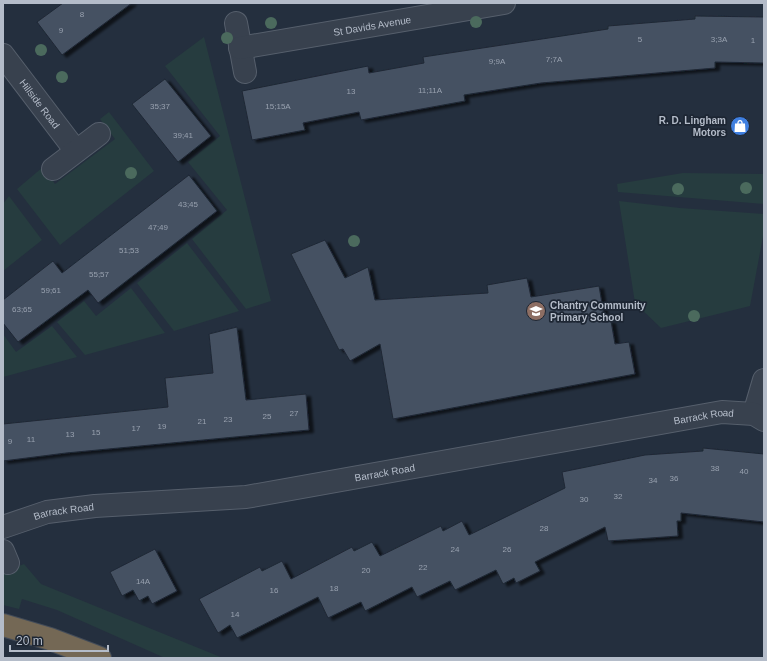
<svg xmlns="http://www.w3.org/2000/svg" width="767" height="661" font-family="Helvetica,sans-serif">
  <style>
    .green { fill: #263c3f }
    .building { fill: #455162; stroke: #1f2835; filter: url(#shadow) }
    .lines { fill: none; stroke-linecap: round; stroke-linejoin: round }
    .minor-casing { stroke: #565f6c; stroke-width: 24 }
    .highway-casing { stroke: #434c59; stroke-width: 24 }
    .minor { stroke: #38414e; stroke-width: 22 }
    .highway { stroke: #746855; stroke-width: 22 }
    .tree { fill: #4b6a5d }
    .labels { text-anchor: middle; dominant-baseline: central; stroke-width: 3.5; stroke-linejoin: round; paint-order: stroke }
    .number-label { font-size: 8px; fill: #98a1af }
    .street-label { font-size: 10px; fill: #b4bcc9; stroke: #1d2633 }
    .poi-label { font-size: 10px; font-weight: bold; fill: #b4bcc9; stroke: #1d2633; text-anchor: end }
  </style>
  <defs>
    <filter id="shadow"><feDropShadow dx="4.5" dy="2.5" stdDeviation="1" flood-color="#0009"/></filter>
  </defs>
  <rect width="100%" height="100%" fill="#242f3e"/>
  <path class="green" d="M204,37L271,301L246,309L192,239L227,210L188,162L220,136L165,66Z
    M109,112L154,171L60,245L17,189L43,167L55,184L115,139L100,119Z
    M683,173L764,174V204L618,192L617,184Z
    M9,196L42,240L3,271V204Z
    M619,201L680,208L764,214V231L750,306L661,328L635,303Z
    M187,243L239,311L174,331L137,283Z
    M131,288L165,333L85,355L57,322L84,301L96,316Z
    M52,326L77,357L3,377V334L16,352Z
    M24,564L41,584L223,658H165L57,610L22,599L19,609L3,605V572Z"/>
  <path class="building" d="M63,3H132L62,55L37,22Z
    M695,16L764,17V63L715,62V68L541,83L464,95L465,101L361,120L359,112L303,123L305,130L252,140L242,91L368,66L369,73L424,63L423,57L608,29V26L695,19Z
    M165,79L211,136L178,162L132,104Z
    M189,175L217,211L98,303L88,290L18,342L3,323V300L53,261L62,273Z
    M325,240L345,278L368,267L375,300L488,293L487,285L527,278L531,297L599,286L605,321H611L615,344L629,342L635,374L393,419L380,344L350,361L343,349L339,350L291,254Z
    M237,327L246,400L306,394L309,430L66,453L3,461V424L168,407L165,378L213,373L209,334Z
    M703,448L764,454V522L681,513V521H677L678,536L608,541L605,527L535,562L540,571L516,583L514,578L503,584L496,570L455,590L450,581L417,597L412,587L365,611L361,602L328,618L318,597L237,638L230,625L218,633L199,599L260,567L262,571L282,561L291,579L352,547L354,551L372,542L380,556L441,526L443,531L462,521L469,535L565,488L562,472L645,455L703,451Z
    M155,549L177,591L152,604L148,596L139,601L133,590L122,596L110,572Z"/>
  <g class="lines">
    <g class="minor-casing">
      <g id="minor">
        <path d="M236,23L245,72"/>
        <path id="s1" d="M240,48L504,3"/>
        <path id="s2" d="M3,55L76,151"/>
        <path d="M53,169L99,134"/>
        <path d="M754,414L764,380"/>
        <path id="s3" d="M3,527L47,512L95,506L246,497L722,412L754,414L764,420"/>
        <path d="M3,551L8,563"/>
      </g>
    </g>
    <g class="highway-casing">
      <path id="highway" d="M3,625L50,639L100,658"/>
    </g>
    <use href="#minor" class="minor"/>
    <use href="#highway" class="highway"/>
  </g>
  <g class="tree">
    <circle cx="476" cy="22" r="6"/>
    <circle cx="271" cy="23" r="6"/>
    <circle cx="227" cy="38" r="6"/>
    <circle cx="41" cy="50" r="6"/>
    <circle cx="62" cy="77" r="6"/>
    <circle cx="131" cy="173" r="6"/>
    <circle cx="746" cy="188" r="6"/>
    <circle cx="678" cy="189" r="6"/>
    <circle cx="354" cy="241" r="6"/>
    <circle cx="694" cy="316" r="6"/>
  </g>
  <defs>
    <g id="shop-disc" transform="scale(1)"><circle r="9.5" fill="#3f7fe0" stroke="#1d2633"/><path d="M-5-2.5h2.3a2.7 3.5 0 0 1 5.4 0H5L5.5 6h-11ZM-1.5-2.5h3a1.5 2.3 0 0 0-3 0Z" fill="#fff"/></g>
    <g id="school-disc" transform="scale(1)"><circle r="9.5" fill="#8d6e63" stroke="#1d2633"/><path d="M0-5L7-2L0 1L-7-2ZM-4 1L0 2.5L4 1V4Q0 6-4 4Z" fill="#fff"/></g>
  </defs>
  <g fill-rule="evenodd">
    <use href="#shop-disc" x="740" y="126"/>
    <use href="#school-disc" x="536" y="311"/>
  </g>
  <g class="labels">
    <g class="number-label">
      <text x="82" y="14">8</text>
      <text x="61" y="30">9</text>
      <text x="640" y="39">5</text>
      <text x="719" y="39">3;3A</text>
      <text x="753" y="40">1</text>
      <text x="554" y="59">7;7A</text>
      <text x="497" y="61">9;9A</text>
      <text x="430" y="90">11;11A</text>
      <text x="351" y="91">13</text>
      <text x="160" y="106">35;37</text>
      <text x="278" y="106">15;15A</text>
      <text x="183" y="135">39;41</text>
      <text x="188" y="204">43;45</text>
      <text x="158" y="227">47;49</text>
      <text x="129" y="250">51;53</text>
      <text x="99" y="274">55;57</text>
      <text x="51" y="290">59;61</text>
      <text x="22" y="309">63;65</text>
      <text x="294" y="413">27</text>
      <text x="267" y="416">25</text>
      <text x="228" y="419">23</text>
      <text x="202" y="421">21</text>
      <text x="162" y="426">19</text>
      <text x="136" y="428">17</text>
      <text x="96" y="432">15</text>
      <text x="70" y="434">13</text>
      <text x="31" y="439">11</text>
      <text x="10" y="441">9</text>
      <text x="715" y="468">38</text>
      <text x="744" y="471">40</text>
      <text x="674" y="478">36</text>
      <text x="653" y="480">34</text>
      <text x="618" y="496">32</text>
      <text x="584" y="499">30</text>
      <text x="544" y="528">28</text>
      <text x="455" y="549">24</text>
      <text x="507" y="549">26</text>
      <text x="423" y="567">22</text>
      <text x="366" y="570">20</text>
      <text x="143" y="581">14A</text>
      <text x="334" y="588">18</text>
      <text x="274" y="590">16</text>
      <text x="235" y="614">14</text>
    </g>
    <g class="street-label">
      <text stroke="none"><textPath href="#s1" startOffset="134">St Davids Avenue</textPath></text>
      <text stroke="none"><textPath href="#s2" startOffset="61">Hillside Road</textPath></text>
      <text stroke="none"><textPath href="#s3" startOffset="711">Barrack Road</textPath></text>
      <text stroke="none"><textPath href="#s3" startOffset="387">Barrack Road</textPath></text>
      <text stroke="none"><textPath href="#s3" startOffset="63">Barrack Road</textPath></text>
    </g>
    <g class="poi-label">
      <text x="726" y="120">R. D. Lingham<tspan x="726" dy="12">Motors</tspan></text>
      <text x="550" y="305" text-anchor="start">Chantry Community<tspan x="550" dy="12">Primary School</tspan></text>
    </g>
  </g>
  <rect width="767" height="661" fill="none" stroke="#b4bcc9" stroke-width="8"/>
  <path d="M10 645v6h98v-6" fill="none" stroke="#b4bcc9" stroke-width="2"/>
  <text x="16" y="645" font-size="12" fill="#b4bcc9" stroke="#1d2633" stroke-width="3" paint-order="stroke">20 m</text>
</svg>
